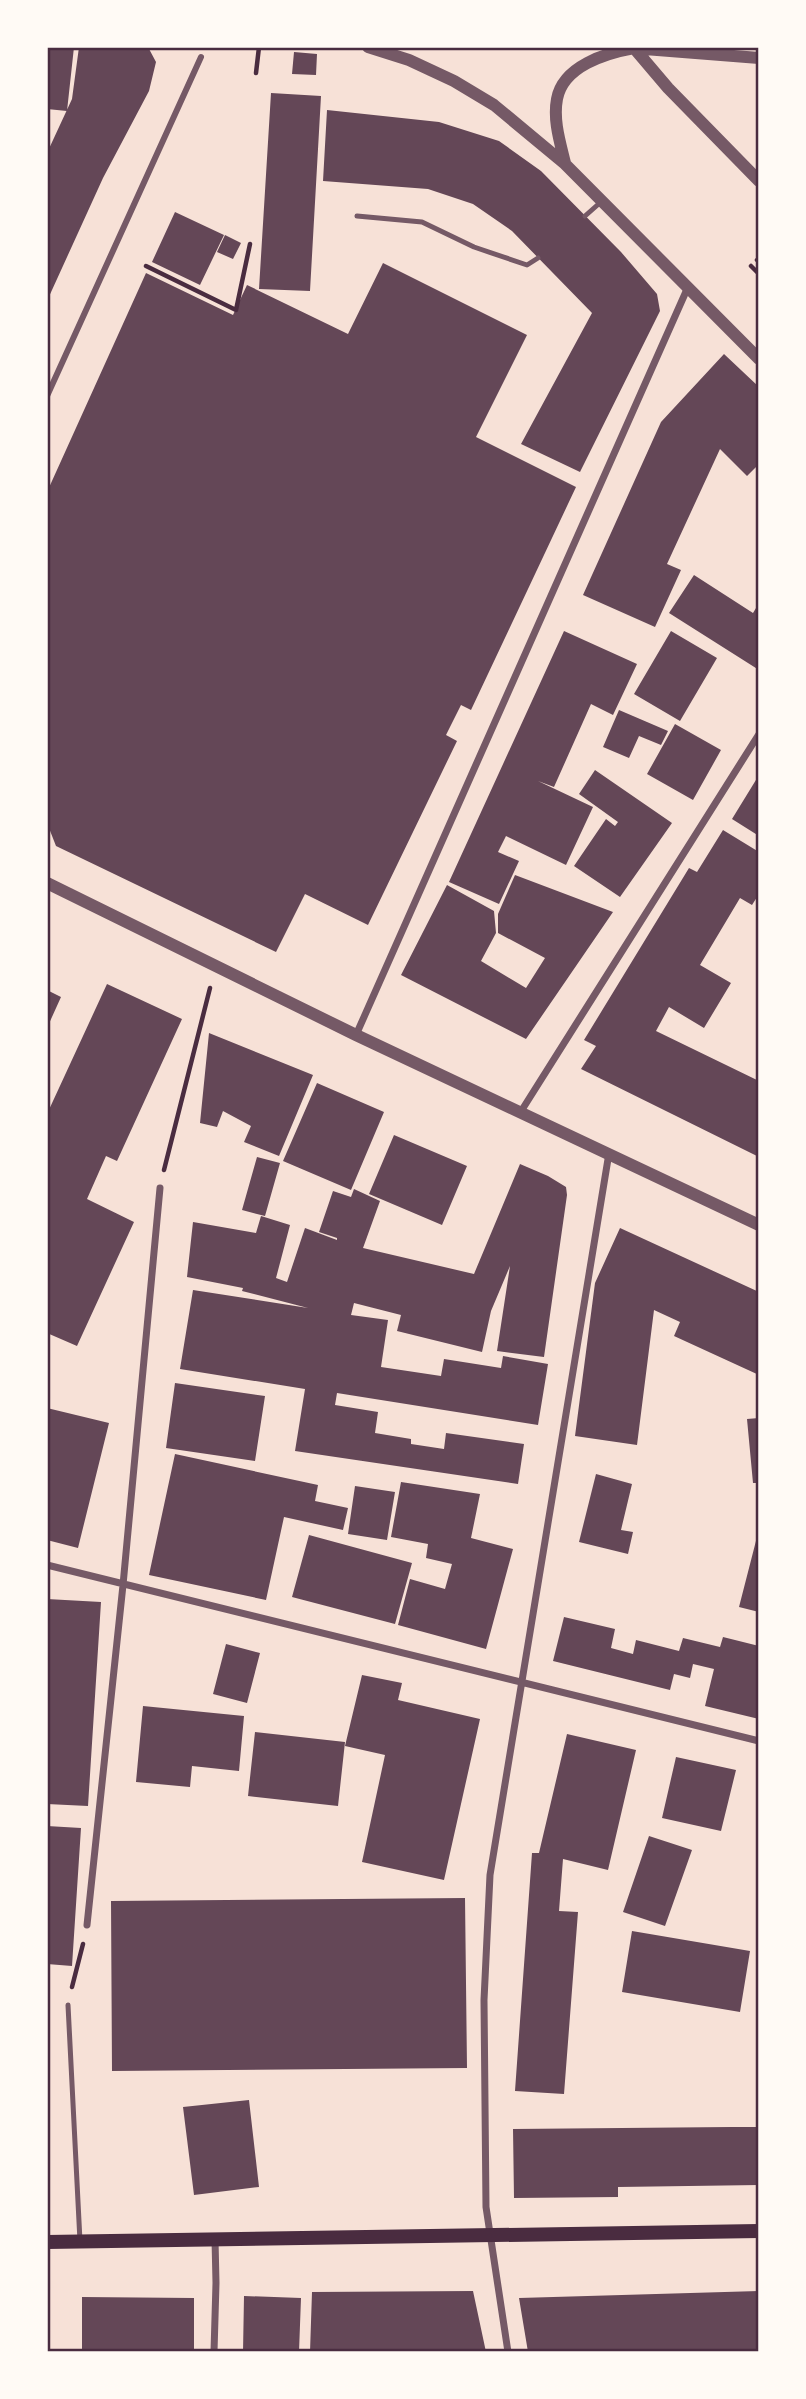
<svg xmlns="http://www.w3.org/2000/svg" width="806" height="2399" font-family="'Roboto Condensed',sans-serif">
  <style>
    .building { fill: #644757 }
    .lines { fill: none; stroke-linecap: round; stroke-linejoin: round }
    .path { stroke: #4a2c40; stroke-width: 4.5 }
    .service { stroke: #755966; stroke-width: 5 }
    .pedestrian { stroke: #755966; stroke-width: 6 }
    .minor { stroke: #755966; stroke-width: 7 }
    .tertiary { stroke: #755966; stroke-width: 12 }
    .secondary { stroke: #4a2c40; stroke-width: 14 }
    .neatline { fill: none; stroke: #4a2c40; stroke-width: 2.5 }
  </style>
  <rect width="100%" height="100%" fill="#f7e1d7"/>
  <path class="building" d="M47,47H74L67,111L47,109Z
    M79,47H148L156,62L149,91L103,178L47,301V153L72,99Z
    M294,52L317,54L316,75L292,74Z
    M271,93L321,96L310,291L259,289Z
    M327,110L439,122L499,141L541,171L621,252L657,294L660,311L580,472L521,444L592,313L512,231L473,204L428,189L323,181Z
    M175,212L224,235L200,285L152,262Z
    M225,235L241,243L233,259L217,252Z
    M383,263L527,335L476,437L576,487L471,710L461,705L446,735L457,741L368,925L305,894L276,952L56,846L47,823V492L146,273L233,315L247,285L348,334Z
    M724,354L759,387V464L747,476L720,449L667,564L681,570L655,627L583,595L661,422Z
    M694,575L753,613L759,603V670L669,613Z
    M564,631L637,664L613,715L591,704L554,787L538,781L593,807L566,865L506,836L498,852L519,861L499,904L449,882Z
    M671,631L717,658L680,721L634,694Z
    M619,710L668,731L661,745L639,736L629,758L603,747Z
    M675,724L721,750L693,800L647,774Z
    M595,770L672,823L620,897L574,866L606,819L615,826L618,822L579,794Z
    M759,775V836L732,819Z
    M723,830L759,852V894L752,905L740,898L700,965L731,983L704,1028L669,1007L656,1031L759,1081V1157L581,1069L596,1046L584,1040L689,868L697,872Z
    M515,875L613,912L526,1039L401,975L447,885L494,911L496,933L481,961L526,988L545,958L498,933V914Z
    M107,984L182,1019L117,1161L106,1156L87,1199L134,1222L77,1346L47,1333V1114Z
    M47,990L61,997L47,1028Z
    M209,1033L313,1075L279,1156L244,1142L251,1126L223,1111L217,1127L200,1123Z
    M317,1083L384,1112L351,1190L283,1161Z
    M394,1135L467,1166L442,1225L369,1194Z
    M257,1157L280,1163L265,1216L242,1210Z
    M520,1164L548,1176L566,1187L567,1195L544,1357L497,1351L510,1266L491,1311L482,1352L397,1331L401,1315L354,1303L351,1315L388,1320L381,1367L441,1376L444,1359L501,1368L503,1356L548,1364L538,1425L337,1393L335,1405L378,1412L375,1433L411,1439V1444L444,1449L446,1433L524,1444L518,1484L295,1451L305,1389L180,1369L193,1290L308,1308L242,1291L243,1288L187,1277L193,1222L256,1233L261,1216L290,1225L276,1278L287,1282L305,1228L337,1240V1238L319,1232L333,1191L351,1197L354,1189L380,1201L363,1248L474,1274Z
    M620,1228L759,1292V1375L674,1336L680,1322L654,1310L637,1445L575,1436L595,1283Z
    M175,1383L265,1396L255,1461L166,1448Z
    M47,1408L109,1423L78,1548L47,1540Z
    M759,1418V1483H753L747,1419Z
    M175,1454L318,1485L315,1501L348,1508L343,1530L284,1517L266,1600L149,1575Z
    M596,1474L632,1484L621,1530L633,1532L628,1554L579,1542Z
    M401,1482L480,1494L471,1538L513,1549L486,1649L398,1625L410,1579L445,1589L452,1564L426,1558L428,1544L391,1537Z
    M355,1486L395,1492L387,1540L348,1534Z
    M758,1533H759V1612L739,1607Z
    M309,1535L412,1563L395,1624L292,1597Z
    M47,1599L101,1602L88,1806L47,1804Z
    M564,1617L615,1629L611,1648L633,1654L636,1640L679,1651L683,1638L720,1647L723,1637L759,1646V1719L705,1706L714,1669L693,1664L690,1678L674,1674L670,1690L553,1661Z
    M226,1644L260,1653L247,1703L213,1694Z
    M362,1675L402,1683L398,1700L480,1719L444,1880L362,1862L385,1755L345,1746Z
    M143,1706L244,1716L239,1771L192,1766L190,1787L136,1782Z
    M255,1732L345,1742L338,1806L248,1796Z
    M567,1734L636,1750L608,1870L563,1859L559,1911L578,1912L564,2094L515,2091L532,1853H539Z
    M676,1757L736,1770L721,1831L662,1818Z
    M47,1826L81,1828L72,1966L47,1964Z
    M649,1836L692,1850L665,1926L623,1912Z
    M465,1898L467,2068L112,2071L111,1901Z
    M632,1931L750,1951L740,2012L622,1992Z
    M249,2100L259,2187L194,2195L183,2107Z
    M731,2127H759V2185L618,2187V2197L514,2198L513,2129Z
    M473,2291L486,2352H310L312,2292Z
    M759,2291V2352H528L519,2298Z
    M244,2296L301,2298L299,2352H243Z
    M82,2297L194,2298V2352H82Z"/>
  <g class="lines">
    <path class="path" d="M256,73L259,47
      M757,260L759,262
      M146,266L236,310L250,244
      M751,266L759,274
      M164,1170L210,988
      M72,1987L83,1944"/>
    <path class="service" d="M357,216L422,222L474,247L527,265L538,258
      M585,216L602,201
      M68,2005L80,2241"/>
    <path class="pedestrian" d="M47,396L201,57"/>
    <path class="minor" d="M356,1035L688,287
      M520,1113L759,734
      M47,1565L759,1741
      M87,1925L123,1585L160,1188
      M214,2352L216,2283L215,2239
      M508,2352L486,2207L484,2000L490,1875L609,1153"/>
    <path class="tertiary" d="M368,47L409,60L454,81L494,105L565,164L759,359
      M632,48L759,58
      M634,48L668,88L759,181
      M565,163C560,142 553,120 557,99C563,66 606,53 634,48
      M47,883L356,1035L759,1225"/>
    <path class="secondary" d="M47,2242L759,2231"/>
  </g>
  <rect width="806" height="2399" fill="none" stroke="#fffaf5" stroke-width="98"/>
  <rect x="49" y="49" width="708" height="2301" class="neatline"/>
</svg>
